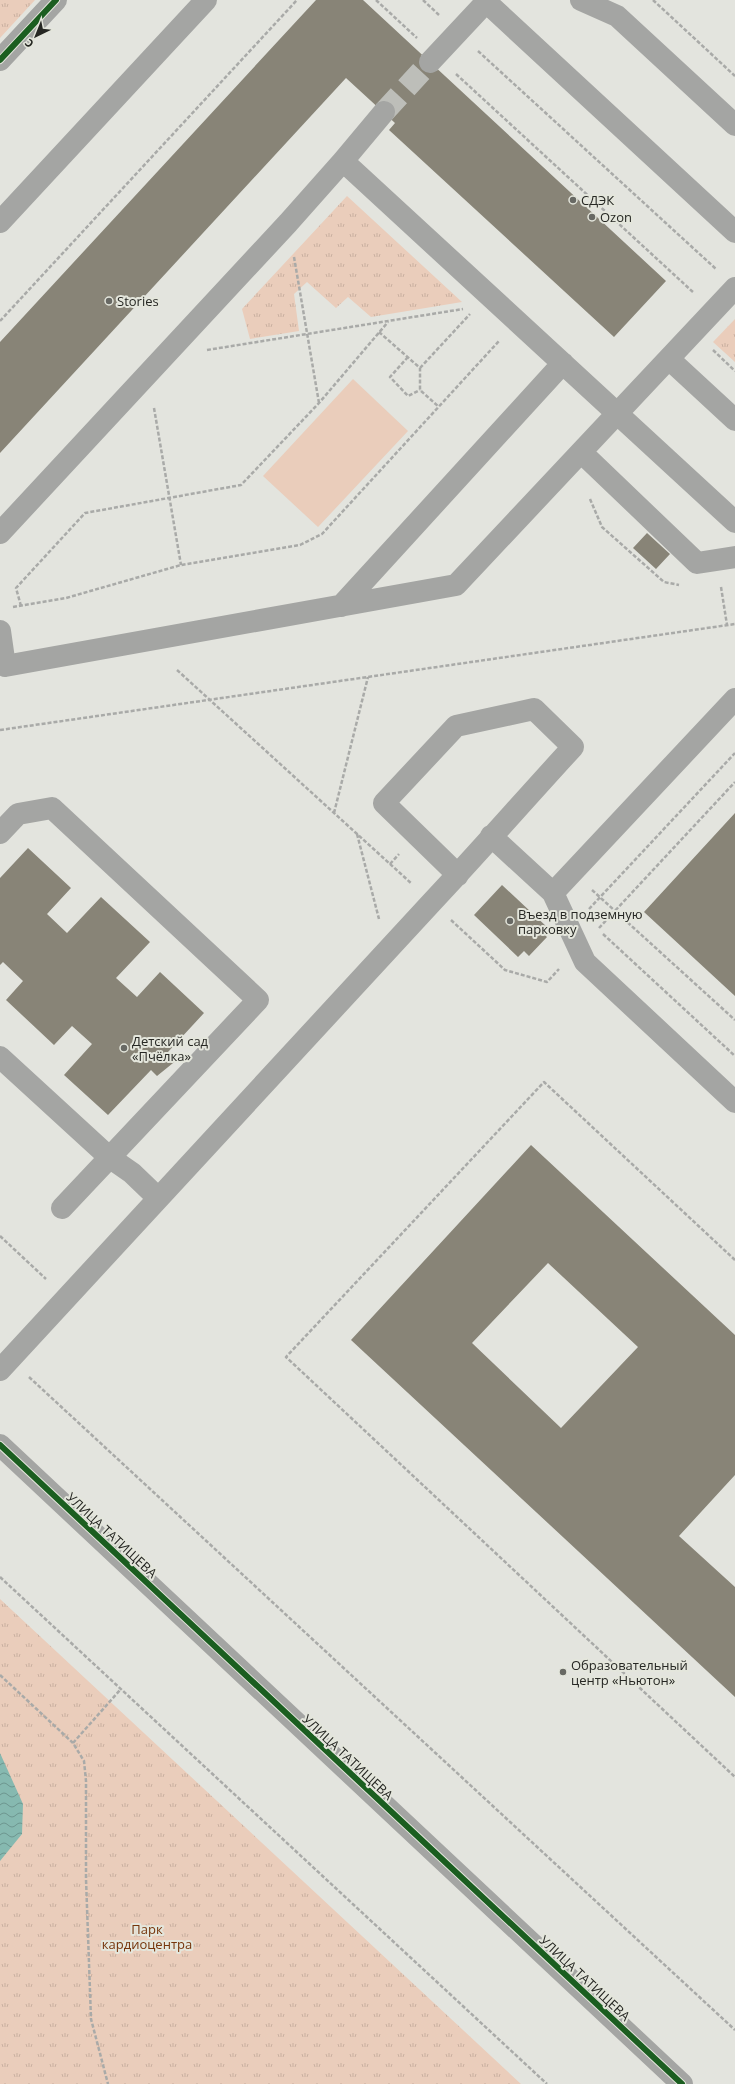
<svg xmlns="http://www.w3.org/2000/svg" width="735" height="2084" font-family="'Open Sans',sans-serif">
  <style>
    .grass { fill: url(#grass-tufts) }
    .pitch { fill: #eacdbb }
    .water { fill: url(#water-waves) }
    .building { fill: #888477; fill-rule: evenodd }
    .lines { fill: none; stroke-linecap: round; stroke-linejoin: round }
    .minor-tunnel { stroke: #bdbeb9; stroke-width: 22; stroke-dasharray: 22 11; stroke-linecap: butt }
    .path { stroke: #a9aaa8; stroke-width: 2.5; stroke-dasharray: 4 2; stroke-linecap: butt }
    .minor { stroke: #a4a5a3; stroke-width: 22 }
    .cycleway-casing { stroke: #e4e6dc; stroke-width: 8 }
    .cycleway { stroke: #1b5e20; stroke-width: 6 }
    .poi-dot { fill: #686964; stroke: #e4e6dc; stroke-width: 1.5 }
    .labels { text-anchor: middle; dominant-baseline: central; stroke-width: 4; stroke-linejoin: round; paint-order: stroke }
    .poi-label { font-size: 13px; fill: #262723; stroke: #e4e6dc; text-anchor: start }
    .street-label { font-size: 13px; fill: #262723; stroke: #e4e6dc }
    .park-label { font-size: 13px; fill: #76350b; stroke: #e4e6dc }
  </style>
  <defs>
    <pattern id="grass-tufts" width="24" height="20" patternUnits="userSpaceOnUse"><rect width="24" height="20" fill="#eacdbb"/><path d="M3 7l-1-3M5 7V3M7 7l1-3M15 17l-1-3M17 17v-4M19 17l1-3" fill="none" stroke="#c9b0a0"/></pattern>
    <pattern id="water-waves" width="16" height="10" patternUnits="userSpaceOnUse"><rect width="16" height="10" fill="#86b9b0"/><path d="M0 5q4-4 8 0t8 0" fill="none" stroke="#6d968f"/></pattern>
  </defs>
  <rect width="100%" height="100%" fill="#e3e4de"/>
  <path class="grass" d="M0,0H35L0,38Z
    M347,196L462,302L371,317L348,297L336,308L307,282L294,294L299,331L250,339L242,309Z
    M735,319V362L713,342Z
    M0,1599L521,2084H0Z"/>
  <path class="pitch" d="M353,379L408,431L318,527L263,476Z"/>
  <path class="water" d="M0,1753L23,1804L22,1834L0,1861Z"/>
  <path class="building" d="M316,0H363L666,281L614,337L389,130L395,123L346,78L0,453V342Z
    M647,533L670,554L656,569L633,548Z
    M735,813V996L644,912Z
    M28,848L71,888L47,914L67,933L101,897L150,942L116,978L137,997L160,972L204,1013L168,1052L178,1059L157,1076L151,1070L108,1115L64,1075L92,1044L72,1026L54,1045L6,1000L23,981L3,962L0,965V878Z
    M502,885L547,927L542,932L547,937L529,956L524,951L518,957L474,915Z
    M531,1145L735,1335V1475L679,1536L735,1587V1697L351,1340ZM548,1263L638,1347L561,1428L472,1343Z"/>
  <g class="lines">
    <path class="minor-tunnel" d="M384,112L430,62"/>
    <path class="path" d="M376,0L417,38
      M423,0L439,15
      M653,0L735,76
      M478,51L716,269
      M456,74L694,293
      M294,257L319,403
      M0,321L297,0
      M379,332L420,368V390L439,407
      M207,350L463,309
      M713,350L735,371
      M408,357L390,377L408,396L420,390
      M420,368L470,314
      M154,408L181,565
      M590,499L602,527L664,582L679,585
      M721,587L727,625
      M21,606L16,588L85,513L241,485L319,403L388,322
      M13,607L66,598L181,565L300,545L322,534L499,341
      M177,670L412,884
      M0,730L735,624
      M334,813L368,677
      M357,834L379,919
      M390,864L399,854
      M592,890L735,1020
      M589,909L735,753
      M451,920L505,970L547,982L559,969
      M599,928L735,782
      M603,934L735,1056
      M0,1236L46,1279
      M735,1260L544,1082L286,1357L735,1777
      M29,1377L735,2030
      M0,1577L547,2084
      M0,1675L73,1743L84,1761L86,1781V1879L91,2019L108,2084
      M73,1743L120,1690"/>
    <path class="minor" d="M484,0L735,232
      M581,0L617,16L735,125
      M0,60L56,0
      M430,62L488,0
      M343,161L735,522
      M0,222L206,0
      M669,359L735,420
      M581,452L697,563L735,557
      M0,533L288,223L343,161L384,112
      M341,606L563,363
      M0,631L5,666L456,585L735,288
      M735,699L553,893L585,962L735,1102
      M0,833L18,814L52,808L258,1000L62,1208
      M491,836L553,893
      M0,1057L109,1157L132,1173L158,1198
      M0,1370L432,902C480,851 526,798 573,747L534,709L456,726L384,803L458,875
      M0,1445L682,2084"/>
    <g class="cycleway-casing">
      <path id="cycleway" d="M0,60L56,0
        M0,1445L682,2084"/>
    </g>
    <use href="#cycleway" class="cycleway"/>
  </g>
  <g class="poi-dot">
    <circle cx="573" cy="200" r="4"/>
    <circle cx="592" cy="217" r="4"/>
    <circle cx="109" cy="301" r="4"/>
    <circle cx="510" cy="921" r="4"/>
    <circle cx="124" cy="1048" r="4"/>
    <circle cx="563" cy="1672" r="4"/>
  </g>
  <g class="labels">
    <g class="poi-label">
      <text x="581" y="200">СДЭК</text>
      <text x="600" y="217">Ozon</text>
      <text x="117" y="301">Stories</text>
      <text x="518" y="914">Въезд в подземную<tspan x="518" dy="15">парковку</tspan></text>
      <text x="132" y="1041">Детский сад<tspan x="132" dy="15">«Пчёлка»</tspan></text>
      <text x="571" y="1665">Образовательный<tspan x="571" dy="15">центр «Ньютон»</tspan></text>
    </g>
    <g class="street-label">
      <text transform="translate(112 1535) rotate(43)">УЛИЦА ТАТИЩЕВА</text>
      <text transform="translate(348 1757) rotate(43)">УЛИЦА ТАТИЩЕВА</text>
      <text transform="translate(585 1978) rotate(43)">УЛИЦА ТАТИЩЕВА</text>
    </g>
    <g class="park-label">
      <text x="147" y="1929">Парк<tspan x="147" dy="15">кардиоцентра</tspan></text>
    </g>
  </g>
  <g transform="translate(36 36) rotate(223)" stroke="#e4e6dc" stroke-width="3" paint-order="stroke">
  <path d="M0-3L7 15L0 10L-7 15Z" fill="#262723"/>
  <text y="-6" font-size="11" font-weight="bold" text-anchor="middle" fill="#262723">С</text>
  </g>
</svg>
